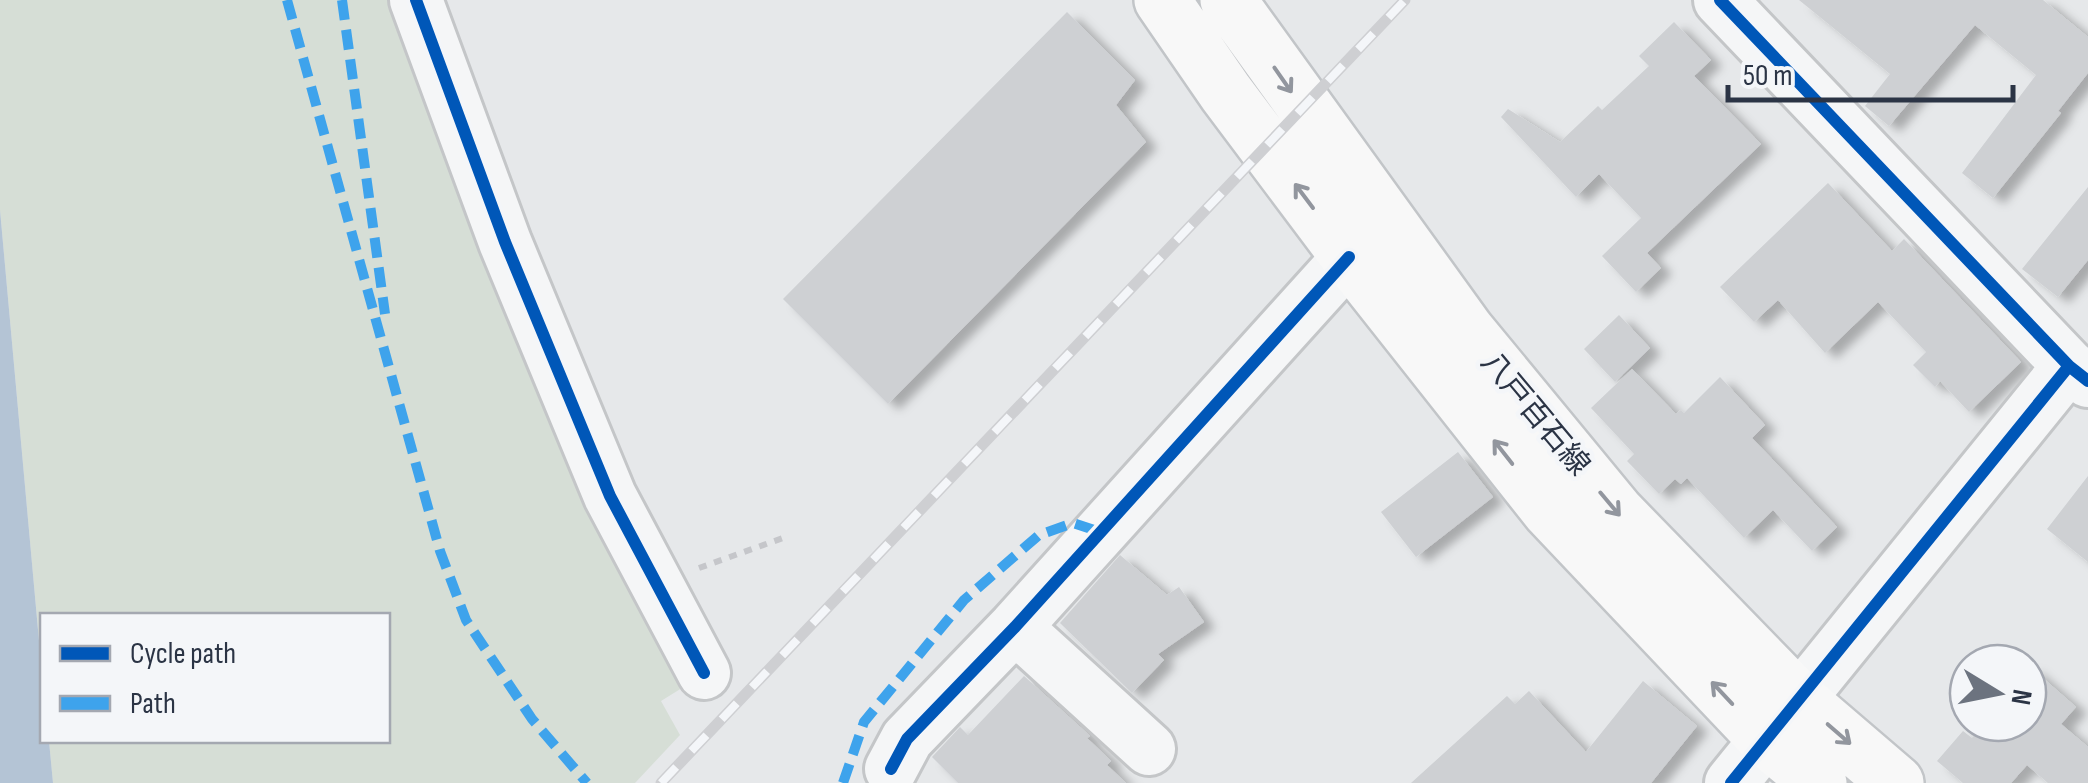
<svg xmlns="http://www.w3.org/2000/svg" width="2088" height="783" font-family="'Sofia Sans Condensed','Noto Sans JP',sans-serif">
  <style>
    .green { fill: #d6ded6 }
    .water { fill: #b4c4d5 }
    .building { fill: #ced0d3; filter: url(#shadow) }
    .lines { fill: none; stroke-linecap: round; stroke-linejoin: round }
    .minor-casing { stroke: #c4c6c8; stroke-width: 58 }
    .major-casing { stroke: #c2c5c8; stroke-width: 60 }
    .path { stroke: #c5c6ca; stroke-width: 6; stroke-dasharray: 8 8; stroke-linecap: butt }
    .minor { stroke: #f5f6f7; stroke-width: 52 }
    .major { stroke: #f8f8f8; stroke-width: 55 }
    .rail-casing { stroke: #cecfd2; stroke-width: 11 }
    .rail { stroke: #f4f6f9; stroke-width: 8; stroke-dasharray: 22; stroke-linecap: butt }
    .quiet { stroke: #3ea3ec; stroke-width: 10; stroke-dasharray: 20 10; stroke-linecap: butt }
    .cycleway-casing { stroke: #f4f6f9; stroke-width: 19 }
    .cycleway { stroke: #0057b8; stroke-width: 12 }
    .oneway { stroke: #92969e }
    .labels { text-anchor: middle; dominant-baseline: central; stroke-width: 9; stroke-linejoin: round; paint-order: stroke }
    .street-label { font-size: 30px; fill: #2b3445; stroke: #f4f6f9 }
  </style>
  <defs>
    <filter id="shadow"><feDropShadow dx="11" dy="6" stdDeviation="5" flood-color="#0004"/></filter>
  </defs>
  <rect width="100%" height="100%" fill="#e6e8ea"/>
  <path class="green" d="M0,0H397L690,683L661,701L680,735L635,783H53L49,741L388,740V616H42V674L0,210Z"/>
  <path class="water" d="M0,210L42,674V740L49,741L53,783H0Z"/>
  <path class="building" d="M1799,0H2043L2088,37V73L2058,111L2061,113L1993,198L1962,173L2036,75L1975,25L1889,126L1865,106L1890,74Z
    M1067,12L1135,80L1116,105L1146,142L888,404L783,299Z
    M1674,22L1711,60L1694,76L1761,144L1647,253L1661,268L1636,292L1602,256L1641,218L1599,174L1576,197L1501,117L1508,109L1560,142L1598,106L1602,110L1649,66L1639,56Z
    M1828,183L1892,251L1904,239L2021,362L1969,412L1940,381L1935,387L1913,365L1926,352L1878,302L1825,353L1778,300L1754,322L1720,287Z
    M2088,187V260L2058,297L2022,269Z
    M1619,315L1650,348L1615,382L1584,349Z
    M1632,369L1676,414L1681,410L1684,413L1720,377L1765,425L1752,438L1837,527L1812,551L1773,510L1744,538L1687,478L1681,484L1675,479L1659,494L1627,461L1634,454L1591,408Z
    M1458,452L1493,497L1416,557L1381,512Z
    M2088,476V562L2047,529Z
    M1120,555L1167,595L1179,587L1204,622L1158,654L1164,660L1132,693L1060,623Z
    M2028,665L2076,707L2061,724L2088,747V783H2048L2027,765L2011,783H1963L1937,761L1963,731L1972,738L1984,723H2028Z
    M1024,676L1090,736L1087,738L1111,761L1107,765L1126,783H958L932,757L960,727L968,735Z
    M1643,681L1697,726L1651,783H1411L1507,696L1515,704L1529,691L1586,752Z"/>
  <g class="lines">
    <g class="minor-casing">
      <path id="minor" d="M416,0L505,242L610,496L704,673
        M1720,0L2069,366L2088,381
        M1015,627L1149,749
        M891,769L907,739L1015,627L1349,257
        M1731,783L2069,366"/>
    </g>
    <g class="major-casing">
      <path id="major" d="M1162,0L1226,93L1349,257L1549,510L1766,739L1819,783
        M1228,0L1467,331L1617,513L1798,699L1896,783"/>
    </g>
    <path class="path" d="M699,568L783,538"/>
    <use href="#minor" class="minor"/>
    <use href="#major" class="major"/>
    <g class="rail-casing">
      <path id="rail" d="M661,783L1405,0"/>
    </g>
    <use href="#rail" class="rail"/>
    <path class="quiet" d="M287,0L440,551L466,620L532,719L587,783
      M342,0L385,314
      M843,783L864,722L964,600L1039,535L1073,523L1100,532"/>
    <g class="cycleway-casing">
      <path id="cycleway" d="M416,0L505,242L610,496L704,673
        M1720,0L2069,366L2088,381
        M891,769L907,739L1015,627L1349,257
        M1731,783L2069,366"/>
    </g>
    <use href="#cycleway" class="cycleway"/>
  </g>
  <defs><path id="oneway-shaft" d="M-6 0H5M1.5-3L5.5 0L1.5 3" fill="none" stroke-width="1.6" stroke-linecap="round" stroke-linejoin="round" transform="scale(2.5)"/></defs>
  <g class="oneway">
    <use href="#oneway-shaft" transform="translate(1283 80) rotate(55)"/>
    <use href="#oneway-shaft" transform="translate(1304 196) rotate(-127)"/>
    <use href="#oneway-shaft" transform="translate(1503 452) rotate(-128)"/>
    <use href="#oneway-shaft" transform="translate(1610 504) rotate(50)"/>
    <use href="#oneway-shaft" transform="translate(1722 693) rotate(-133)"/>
    <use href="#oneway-shaft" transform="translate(1839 734) rotate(41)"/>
  </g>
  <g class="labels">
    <g class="street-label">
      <text transform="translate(1535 414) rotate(50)">八戸百石線</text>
    </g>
  </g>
  <rect x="40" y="613" width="350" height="130" fill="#f4f6f9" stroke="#a4a8b1" stroke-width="2.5"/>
  <rect x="60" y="646" width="50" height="15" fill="#0057b8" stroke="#a4a8b1" stroke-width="2.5"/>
  <text x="130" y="663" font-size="30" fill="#2b3445">Cycle path</text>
  <rect x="60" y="696" width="50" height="15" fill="#3ea3ec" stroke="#a4a8b1" stroke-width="2.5"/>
  <text x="130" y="713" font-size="30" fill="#2b3445">Path</text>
  <g transform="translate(1998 693) rotate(100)"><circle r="48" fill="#f4f6f9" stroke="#a4a8b1" stroke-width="2.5"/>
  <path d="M0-8L18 38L0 25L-18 38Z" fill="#6c737f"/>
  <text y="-15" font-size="28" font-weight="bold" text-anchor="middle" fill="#2b3445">N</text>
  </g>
  <path d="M1728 85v15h285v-15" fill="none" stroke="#2b3445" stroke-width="5"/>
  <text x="1743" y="85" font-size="30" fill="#2b3445" stroke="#f4f6f9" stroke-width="8" paint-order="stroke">50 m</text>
</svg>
